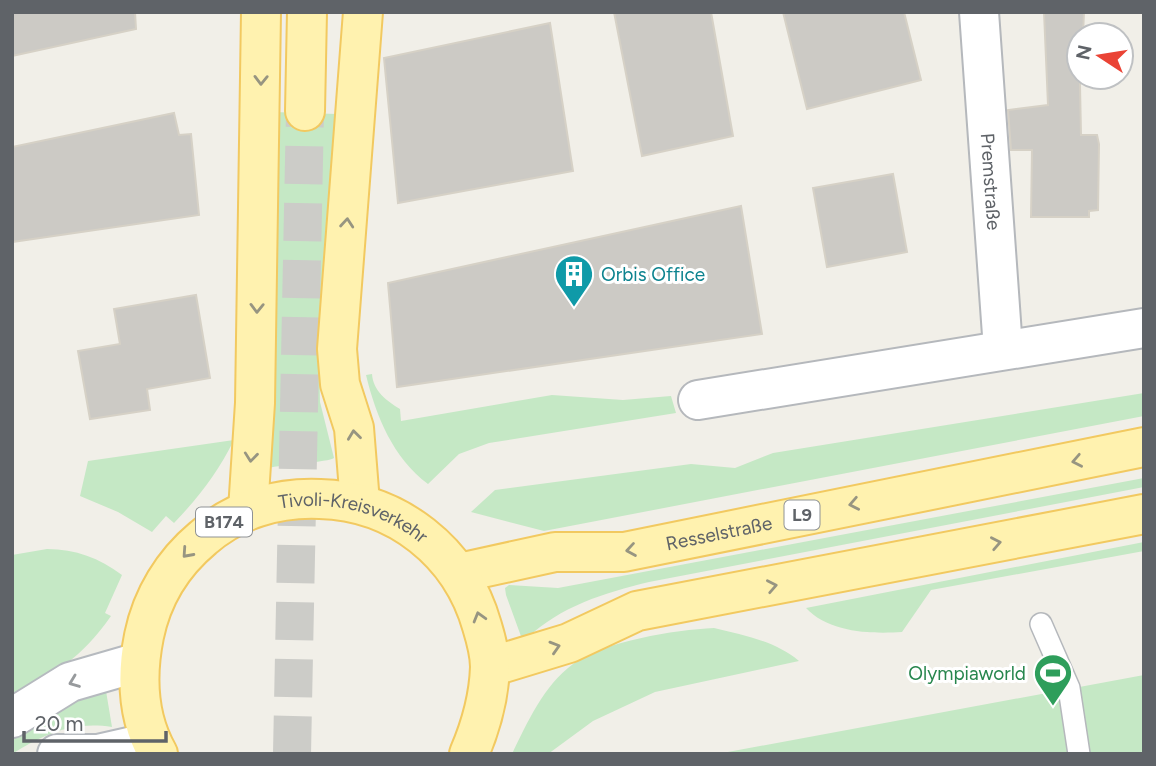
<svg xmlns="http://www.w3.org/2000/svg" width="1156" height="766" font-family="Figtree,sans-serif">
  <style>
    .green { fill: #c5e8c5 }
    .building { fill: #cccac5; stroke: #d6d1c6; stroke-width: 2 }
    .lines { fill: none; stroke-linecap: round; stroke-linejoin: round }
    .primary-tunnel { stroke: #ccccc8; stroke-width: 38; stroke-dasharray: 38 19; stroke-linecap: butt }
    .lane-casing { stroke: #b5b8bc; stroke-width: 24 }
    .street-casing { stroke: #b5b8bc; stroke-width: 42 }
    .secondary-casing { stroke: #b6babf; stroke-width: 42 }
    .primary-casing { stroke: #f2c960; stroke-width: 42 }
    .lane { stroke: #fff; stroke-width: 21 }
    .street { stroke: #fff; stroke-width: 38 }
    .secondary { stroke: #fff; stroke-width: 38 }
    .primary { stroke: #fff2af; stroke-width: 38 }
    .oneway { stroke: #979581 }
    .oneway2 { stroke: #979a9d }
    .labels { text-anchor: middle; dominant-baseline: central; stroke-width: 6; stroke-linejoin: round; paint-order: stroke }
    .shield { fill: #fff; stroke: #8f9295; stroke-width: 2 }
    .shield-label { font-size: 18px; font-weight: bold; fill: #5f6368 }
    .street-label { font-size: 19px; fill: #5f6368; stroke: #fff }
    .culture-label { font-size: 19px; fill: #0d838f; stroke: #fff; text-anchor: start }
    .leisure-label { font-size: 19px; fill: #27864d; stroke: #fff; text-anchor: end }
  </style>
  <rect width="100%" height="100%" fill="#f1efe8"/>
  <path class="green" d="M273,112L337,114L319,353L320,402L334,458C329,462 281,465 268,468Z
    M372,374C373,391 387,401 400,409L401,421L552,395L623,400L671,396L676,413L489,443L459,454L428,484C393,458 376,416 366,375Z
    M1144,393V416L544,531L471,512L495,490L691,464L735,468L773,453Z
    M234,440C218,472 199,497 174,523L166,516L152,532L118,512L80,496L88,461Z
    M1144,478V487L649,582C604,593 561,606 526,639H522L506,595L505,588L509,585L558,588Z
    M1144,542V551L931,590L902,632C872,634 829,633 806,608Z
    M47,549C76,549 99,558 122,575L105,613L111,616C81,659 56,672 12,698V555Z
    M714,628C743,635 775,641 799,661L655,692L593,721L548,754H512C527,723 544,685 573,664C605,641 674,630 714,628Z
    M1144,675V754H717Z
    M106,691L112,727C73,721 44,734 12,754V740L58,707Z"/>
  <path class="building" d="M12,12H135L136,29L12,56Z
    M614,12H711L733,136L642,156Z
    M783,12H904L921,80L807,109Z
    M1044,12H1084L1083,35H1079L1081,135H1097L1099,144L1098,210L1089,211V217H1031L1032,150H1011L1008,110L1048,105Z
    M550,23L573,171L398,203L384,58Z
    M174,113L179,135L191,134L199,215L12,242V147Z
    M893,174L907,252L827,267L813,188Z
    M741,206L762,334L397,387L388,283Z
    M196,295L210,378L147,389L150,410L90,419L78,351L120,344L114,309Z"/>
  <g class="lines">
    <path class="primary-tunnel" d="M292,754L305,111"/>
    <g class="lane-casing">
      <path id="lane" d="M1041,624L1069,688L1079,754"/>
    </g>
    <g class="street-casing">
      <g id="street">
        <path id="s1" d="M979,12L1003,349"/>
        <path d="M698,400L1144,328"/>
      </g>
    </g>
    <g class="secondary-casing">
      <path id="secondary" d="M12,718L70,682L139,662
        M57,754H98L151,742"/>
    </g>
    <g class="primary-casing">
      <g id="primary">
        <path d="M305,111L307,12"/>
        <path d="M360,503L354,428L340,384L337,349L363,12"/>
        <path d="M248,510L255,403L261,12"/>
        <path id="s2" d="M459,573L555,552H624L1144,447"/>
        <path d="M490,667L569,643L637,611L1144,514"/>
        <path id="s3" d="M158,754C137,717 136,676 144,636C152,597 173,563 203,538C235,510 277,497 320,499C397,501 461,552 482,626C486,639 490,653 490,667C489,698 481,726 469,754"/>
      </g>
    </g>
    <use href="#lane" class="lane"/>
    <use href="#street" class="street"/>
    <use href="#secondary" class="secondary"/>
    <use href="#primary" class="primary"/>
  </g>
  <defs><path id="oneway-chevron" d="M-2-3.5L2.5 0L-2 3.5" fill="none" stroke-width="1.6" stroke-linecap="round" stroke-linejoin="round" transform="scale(1.75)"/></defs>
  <g class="oneway">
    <use href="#oneway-chevron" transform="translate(261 80) rotate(91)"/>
    <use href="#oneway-chevron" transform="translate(347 223) rotate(-85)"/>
    <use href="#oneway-chevron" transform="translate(257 308) rotate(91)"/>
    <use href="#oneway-chevron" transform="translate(354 435) rotate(-97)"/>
    <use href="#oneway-chevron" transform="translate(251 457) rotate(96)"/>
    <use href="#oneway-chevron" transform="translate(1077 461) rotate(169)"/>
    <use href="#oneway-chevron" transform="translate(854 504) rotate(169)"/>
    <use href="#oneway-chevron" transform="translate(996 543) rotate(-11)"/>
    <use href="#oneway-chevron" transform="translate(631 550) rotate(171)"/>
    <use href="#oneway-chevron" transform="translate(187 553) rotate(132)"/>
    <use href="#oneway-chevron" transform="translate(772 586) rotate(-11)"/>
    <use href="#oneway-chevron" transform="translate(479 617) rotate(-106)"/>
    <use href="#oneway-chevron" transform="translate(555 647) rotate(-17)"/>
  </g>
  <use class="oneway2" href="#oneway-chevron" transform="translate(74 682) rotate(159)"/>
  <defs>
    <g id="building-pin" transform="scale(2.0125)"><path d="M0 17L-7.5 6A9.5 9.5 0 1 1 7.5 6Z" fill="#0f9aa8" stroke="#fff"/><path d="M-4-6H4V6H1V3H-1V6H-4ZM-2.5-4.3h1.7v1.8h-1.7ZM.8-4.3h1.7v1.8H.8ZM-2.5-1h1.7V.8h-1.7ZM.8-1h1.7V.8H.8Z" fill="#fff"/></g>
    <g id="stadium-pin" transform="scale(2.0125)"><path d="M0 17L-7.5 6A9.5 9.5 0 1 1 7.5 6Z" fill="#2e9e5b" stroke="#fff"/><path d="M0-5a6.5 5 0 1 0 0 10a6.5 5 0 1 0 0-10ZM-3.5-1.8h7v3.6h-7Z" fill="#fff"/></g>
  </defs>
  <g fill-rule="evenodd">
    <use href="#building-pin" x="574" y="274"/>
    <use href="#stadium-pin" x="1053" y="673"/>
  </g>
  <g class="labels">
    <g class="shield">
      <rect x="784.5" y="500.5" width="35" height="29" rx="5"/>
      <rect x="196" y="507.5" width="56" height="29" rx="5"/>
    </g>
    <g class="shield-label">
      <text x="802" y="515">L9</text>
      <text x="224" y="522">B174</text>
    </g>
    <g class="street-label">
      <text stroke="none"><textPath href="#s1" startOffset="170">Premstraße</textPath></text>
      <text stroke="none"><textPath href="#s3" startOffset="401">Tivoli-Kreisverkehr</textPath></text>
      <text stroke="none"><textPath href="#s2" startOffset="264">Resselstraße</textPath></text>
    </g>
    <g class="culture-label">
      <text x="601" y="274">Orbis Office</text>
    </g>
    <g class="leisure-label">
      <text x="1026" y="673">Olympiaworld</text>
    </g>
  </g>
  <rect width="1156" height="766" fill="none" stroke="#5f6368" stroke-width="28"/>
  <g transform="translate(1100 56) rotate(282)"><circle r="33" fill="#ffffff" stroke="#bfc1c3" stroke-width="2"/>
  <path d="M0-5L12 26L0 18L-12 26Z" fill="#ea4335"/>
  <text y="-10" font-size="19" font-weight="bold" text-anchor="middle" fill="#5f6368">N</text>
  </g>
  <path d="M24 731v10h142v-10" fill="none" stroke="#5f6368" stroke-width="3.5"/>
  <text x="35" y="731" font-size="21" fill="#5f6368" stroke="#ffffff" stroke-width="5" paint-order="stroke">20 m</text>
</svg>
